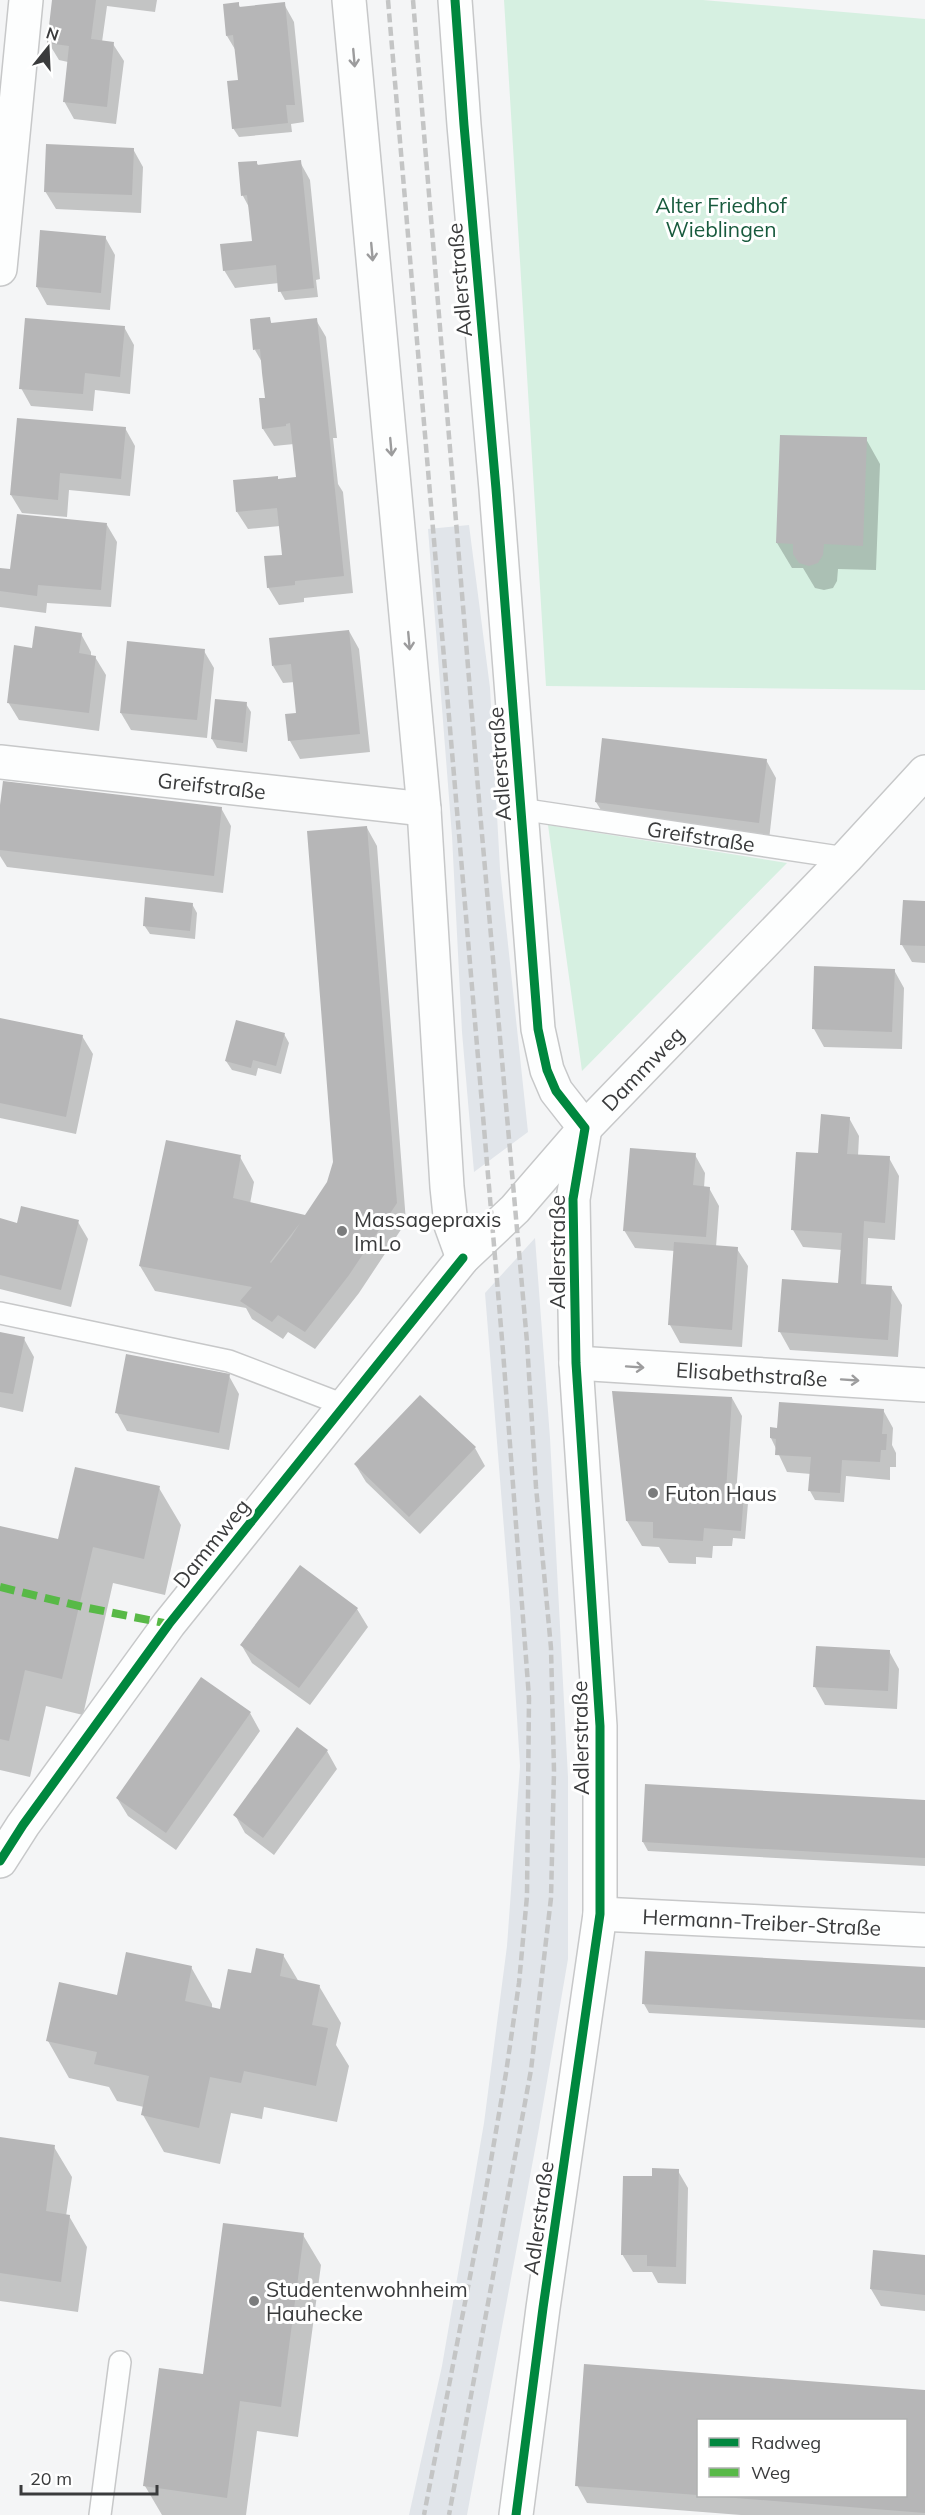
<svg xmlns="http://www.w3.org/2000/svg" width="925" height="2515" font-family="Mulish,sans-serif">
  <style>
    .built { fill: #e1e5ea }
    .green { fill: #d6f0e1 }
    .shadow { fill: #0003; fill-rule: evenodd }
    .building { fill: #b6b6b7; fill-rule: evenodd }
    .lines { fill: none; stroke-linecap: round; stroke-linejoin: round }
    .lane-casing { stroke: #c7c8c9; stroke-width: 24 }
    .street-casing { stroke: #c7c8c9; stroke-width: 36 }
    .lane { stroke: #fdfefe; stroke-width: 21 }
    .street { stroke: #fdfefe; stroke-width: 33 }
    .rail { stroke: #c4c5c5; stroke-width: 4.5; stroke-dasharray: 9 4.5; stroke-linecap: butt }
    .quiet { stroke: #58b947; stroke-width: 8; stroke-dasharray: 15 8; stroke-linecap: butt }
    .cycleway-casing { stroke: #fff; stroke-width: 13 }
    .cycleway { stroke: #00873e; stroke-width: 9 }
    .oneway { stroke: #9c9c9d }
    .poi-dot { fill: #7b7c7d; stroke: #fff; stroke-width: 2 }
    .labels { text-anchor: middle; dominant-baseline: central; stroke-width: 6; stroke-linejoin: round; paint-order: stroke }
    .park-label { font-size: 21px; fill: #185a3d; stroke: #fff }
    .street-label { font-size: 21px; fill: #3a3b3c; stroke: #fff }
    .poi-label { font-size: 21px; fill: #3a3b3c; stroke: #fff; text-anchor: start }
  </style>
  <rect width="100%" height="100%" fill="#f4f5f6"/>
  <path class="built" d="M469,525L490,688L500,869L528,1132L474,1172L462,1032L452,836L428,529Z
    M535,1238L550,1438L568,1777V1959L539,2128L467,2515H409L442,2366L484,2123L507,1946L520,1766L509,1591L485,1293Z"/>
  <path class="green" d="M504,0H703L925,19V690L546,686Z
    M548,825L787,863L582,1071Z"/>
  <path class="shadow" d="M54,0H157L155,12L107,6L102,42L113,44L124,61L116,124L74,119L64,101L68,62L59,60L48,42Z
    M238,3L241,9L284,4L294,22L304,122L291,124L292,132L239,137L233,128L240,81L236,51L227,36Z
    M133,149L143,167L141,213L56,209L45,191Z
    M256,162L259,166L300,162L310,180L320,279L316,280L318,297L285,300L280,291L279,283L235,288L224,270L254,242L250,209L243,196L239,164Z
    M42,231L105,237L115,255L110,310L47,305L37,287Z
    M269,319L272,324L316,320L326,337L337,438H333L338,484L343,492L353,593L304,598V602L279,605L268,587L283,556L280,526L248,529L237,512L278,480L298,478L294,444L274,446L263,429L266,399L263,364L255,350Z
    M124,327L134,345L130,394L95,390L93,411L31,406L21,388Z
    M125,428L135,446L130,496L69,490L67,517L22,513L11,495Z
    M866,439L880,464L876,570L838,569L837,581L833,588L824,590L815,588L803,568H792L777,543Z
    M107,525L117,542L111,607L47,603L46,613L0,607V570L12,571Z
    M349,631L359,649L370,752L300,759L290,741L287,715L298,714L295,682L283,683L273,666Z
    M81,634L91,652V656L95,657L106,675L99,731L19,720L8,702L33,649Z
    M204,651L214,668L207,738L131,730L121,713Z
    M246,704L251,712L247,752L217,748L212,739Z
    M766,760L776,778L769,840L607,820L596,802Z
    M221,808L231,826L223,893L7,867L0,856V817Z
    M367,828L377,846L406,1222L359,1293L315,1349L288,1332L283,1339L252,1319L246,1308L155,1291L140,1266L240,1157L254,1182L250,1204L306,1217L329,1182L335,1162Z
    M925,903V963L912,962L902,945Z
    M192,904L197,913L195,939L150,934L144,925Z
    M894,970L904,988L902,1049L824,1047L814,1029Z
    M0,1019L82,1036L93,1054L76,1134L0,1118Z
    M284,1034L289,1043L281,1074L258,1068L256,1076L232,1070L226,1061Z
    M849,1118L859,1136L858,1156L889,1158L899,1176L895,1240L868,1238L866,1286L891,1287L902,1305L898,1357L790,1350L780,1332L840,1284L842,1250L803,1247L793,1230L819,1155Z
    M695,1155L705,1173L704,1188H709L719,1206L716,1247L737,1249L748,1266L742,1347L680,1343L670,1325L675,1251L635,1248L624,1230Z
    M0,1220L18,1225L78,1222L88,1239L71,1307L0,1289Z
    M0,1334L24,1339L34,1357L23,1412L0,1407Z
    M229,1376L239,1394L229,1450L127,1431L117,1413Z
    M732,1398L742,1416L736,1494H743L748,1503L745,1539L733,1538L732,1546H713L712,1558L696,1557V1564L669,1563L659,1547L642,1546L627,1521Z
    M883,1410L893,1428L892,1445L896,1453V1467H890V1480L846,1476L844,1502L815,1500L810,1491L811,1474L787,1472L771,1438Z
    M475,1448L485,1466L420,1534L366,1482L355,1464Z
    M159,1488L181,1525L165,1595L113,1583L83,1715L46,1706L30,1777L0,1770V1528L59,1541Z
    M300,1567L357,1609L368,1627L310,1705L252,1663L242,1646Z
    M889,1651L899,1669L897,1709L825,1705L815,1687Z
    M250,1713L260,1731L176,1850L128,1816L117,1798Z
    M327,1751L337,1769L274,1855L245,1833L235,1815Z
    M925,1801V1866L648,1851L643,1842Z
    M283,1955L299,1982L319,1986L341,2023L336,2045L349,2066L337,2122L264,2107L262,2119L231,2113L220,2164L164,2152L143,2115L144,2107L117,2101L109,2087L69,2078L48,2041L118,1996L191,1967L212,2004V2009L221,2011L252,1975Z
    M925,1968V2028L649,2013L644,2004Z
    M0,2139L54,2147L72,2177L66,2216H69L87,2247L78,2312L0,2301Z
    M678,2171L688,2188L686,2284L658,2283L652,2272H633L622,2254L653,2178Z
    M303,2235L321,2265L298,2437L257,2431L246,2515H162L145,2486L204,2376Z
    M925,2257V2311L881,2306L871,2289Z
    M586,2365L925,2392V2515H741L587,2503L577,2485ZM698,2420H906V2496H698Z"/>
  <path class="building" d="M52,0H96L91,39L114,42L107,107L63,102L69,46L47,43Z
    M239,2V7L285,2L295,105H286L288,123L232,129L227,81L238,80L233,35L226,36L223,4Z
    M46,144L134,148L132,195L44,192Z
    M301,160L314,288L278,292L276,265L223,271L220,244L252,241L247,195L241,196L238,162L257,161V165Z
    M40,230L106,236L101,293L36,287Z
    M270,317L271,323L317,318L344,576L295,581V585L267,588L264,556L282,555L277,508L236,512L233,480L278,476V479L296,477L290,423L286,424V426L262,429L259,398H265L262,373L260,349L253,350L250,319Z
    M25,318L125,326L120,377L85,373L83,394L19,389Z
    M17,418L126,427L121,479L60,473L58,500L10,495Z
    M780,435L867,437L863,546L824,544L823,555L818,563L809,566L799,563L793,554V544L776,543Z
    M17,514L107,523L101,590L38,585L37,596L0,591V568L10,569Z
    M35,626L82,633L79,653L96,656L89,713L7,703L14,645L32,648Z
    M349,630L360,734L288,741L285,714L296,713L291,664L272,666L269,638Z
    M127,641L205,649L197,720L120,713Z
    M215,699L247,702L243,743L211,739Z
    M602,738L767,759L759,823L595,802Z
    M3,781L222,807L214,876L0,850V805Z
    M367,826L397,1203L349,1275L305,1332L278,1315L272,1322L240,1301L252,1287L139,1266L166,1140L241,1155L233,1198L305,1215L327,1182L333,1162L307,831ZM300,1223L291,1237L271,1263L270,1262Z
    M145,897L193,903L190,931L143,926Z
    M903,900L925,901V946L900,945Z
    M814,966L895,969L892,1032L812,1029Z
    M0,1018L83,1035L66,1117L0,1103Z
    M236,1020L285,1033L276,1066L253,1060L251,1068L225,1061Z
    M821,1114L850,1117L847,1154L890,1156L885,1223L864,1221L861,1284L892,1286L888,1340L778,1332L782,1279L838,1283L842,1233L791,1230L796,1152L818,1153Z
    M630,1148L696,1153L693,1185L710,1187L706,1237L623,1231Z
    M21,1206L79,1220L61,1290L0,1275V1218L17,1223Z
    M674,1242L738,1247L732,1330L668,1325Z
    M0,1332L25,1337L13,1394L0,1392Z
    M126,1354L230,1374L219,1433L115,1413Z
    M612,1391L732,1397L726,1491L744,1493L741,1531L704,1528L703,1541L653,1538V1522L626,1521Z
    M420,1395L476,1447L409,1517L354,1464Z
    M779,1402L884,1409L882,1434H887L886,1450H881L880,1462L842,1460L840,1493L808,1491L811,1457L775,1455L776,1439L770,1438V1427L777,1428Z
    M75,1467L160,1486L144,1559L93,1547L62,1679L25,1670L9,1741L0,1739V1526L58,1539Z
    M300,1565L358,1608L299,1688L240,1645Z
    M816,1646L890,1650L888,1691L813,1687Z
    M201,1677L251,1712L166,1833L116,1798Z
    M297,1727L328,1750L263,1838L233,1815Z
    M645,1784L925,1800V1858L642,1842Z
    M256,1948L284,1954L280,1976L320,1985L312,2025L328,2028L316,2086L244,2071L241,2083L210,2077L199,2128L141,2115L149,2076L94,2064L97,2052L46,2041L59,1982L117,1995L126,1952L192,1966L185,2001L220,2009L228,1969L251,1973Z
    M645,1951L925,1967V2020L642,2004Z
    M0,2137L55,2145L46,2211L70,2215L61,2282L0,2273Z
    M652,2168L679,2169L676,2267L647,2266V2255H621L623,2176H652Z
    M223,2223L304,2233L281,2407L240,2401L227,2498L143,2486L159,2368L203,2374Z
    M873,2250L925,2255V2295L870,2289Z
    M584,2364L925,2390V2513L723,2497L906,2496V2420H698V2495L575,2486Z"/>
  <g class="lines">
    <g class="lane-casing">
      <g id="lane">
        <path id="s1" d="M520,809L846,858"/>
        <path d="M0,1313L229,1361L344,1405"/>
        <path d="M100,2515L120,2362"/>
      </g>
    </g>
    <g class="street-casing">
      <g id="street">
        <path d="M349,0L424,809L447,1187L451,1225L463,1258"/>
        <path d="M455,0L464,125L496,489L538,1029L547,1070L556,1091L585,1128L573,1199L576,1363L600,1726V1914L543,2308L516,2515"/>
        <path d="M0,269L26,0"/>
        <path id="s2" d="M0,762L424,809"/>
        <path id="s3" d="M576,1363L925,1385"/>
        <path id="s4" d="M0,1861L23,1825L169,1624L463,1258L515,1209L585,1128L846,858L925,772"/>
        <path id="s5" d="M600,1914L925,1930"/>
      </g>
    </g>
    <use href="#lane" class="lane"/>
    <use href="#street" class="street"/>
    <path class="rail" d="M388,0L503,1351L529,1698L527,1896L519,1983L506,2073L479,2230L424,2515
      M413,0L480,812L527,1342L536,1487L551,1648L554,1771L551,1898L531,2070L449,2515"/>
    <path class="quiet" d="M0,1587L83,1607L169,1624"/>
    <g class="cycleway-casing">
      <path id="cycleway" d="M455,0L464,125L496,489L538,1029L547,1070L556,1091L585,1128L573,1199L576,1363L600,1726V1914L543,2308L516,2515
        M0,1861L23,1825L169,1624L463,1258"/>
    </g>
    <use href="#cycleway" class="cycleway"/>
  </g>
  <defs><path id="oneway-shaft" d="M-6 0H5M1.5-3L5.5 0L1.5 3" fill="none" stroke-width="1.6" stroke-linecap="round" stroke-linejoin="round" transform="scale(1.5)"/></defs>
  <g class="oneway">
    <use href="#oneway-shaft" transform="translate(354 58) rotate(85)"/>
    <use href="#oneway-shaft" transform="translate(372 252) rotate(85)"/>
    <use href="#oneway-shaft" transform="translate(391 447) rotate(85)"/>
    <use href="#oneway-shaft" transform="translate(409 641) rotate(85)"/>
    <use href="#oneway-shaft" transform="translate(635 1367) rotate(4)"/>
    <use href="#oneway-shaft" transform="translate(850 1380) rotate(4)"/>
  </g>
  <g class="poi-dot">
    <circle cx="342" cy="1231" r="6"/>
    <circle cx="653" cy="1493" r="6"/>
    <circle cx="254" cy="2301" r="6"/>
  </g>
  <g class="labels">
    <g class="park-label">
      <text x="721" y="205">Alter Friedhof<tspan x="721" dy="24">Wieblingen</tspan></text>
    </g>
    <g class="street-label">
      <text transform="translate(459 280) rotate(-95)">Adlerstraße</text>
      <text transform="translate(499 764) rotate(-94)">Adlerstraße</text>
      <text stroke="none"><textPath href="#s2" startOffset="213">Greifstraße</textPath></text>
      <text stroke="none"><textPath href="#s1" startOffset="183">Greifstraße</textPath></text>
      <text stroke="none"><textPath href="#s4" startOffset="1022">Dammweg</textPath></text>
      <text transform="translate(557 1252) rotate(-90)">Adlerstraße</text>
      <text stroke="none"><textPath href="#s3" startOffset="176">Elisabethstraße</textPath></text>
      <text transform="translate(211 1543) rotate(-51)">Dammweg</text>
      <text transform="translate(580 1738) rotate(-91)">Adlerstraße</text>
      <text stroke="none"><textPath href="#s5" startOffset="162">Hermann-Treiber-Straße</textPath></text>
      <text transform="translate(538 2218) rotate(-82)">Adlerstraße</text>
    </g>
    <g class="poi-label">
      <text x="354" y="1219">Massagepraxis<tspan x="354" dy="24">ImLo</tspan></text>
      <text x="665" y="1493">Futon Haus</text>
      <text x="266" y="2289">Studentenwohnheim<tspan x="266" dy="24">Hauhecke</tspan></text>
    </g>
  </g>
  <rect x="697" y="2419" width="210" height="78" fill="#ffffff" stroke="#b0b1b1" stroke-width="1.5"/>
  <rect x="709" y="2438" width="30" height="9" fill="#00873e" stroke="#b0b1b1" stroke-width="1.5"/>
  <text x="751" y="2449" font-size="18" fill="#3a3b3c">Radweg</text>
  <rect x="709" y="2468" width="30" height="9" fill="#58b947" stroke="#b0b1b1" stroke-width="1.5"/>
  <text x="751" y="2479" font-size="18" fill="#3a3b3c">Weg</text>
  <g transform="translate(48 48) rotate(18)" stroke="#ffffff" stroke-width="4.5" paint-order="stroke">
  <path d="M0-4.5L10 22L0 15L-10 22Z" fill="#3a3b3c"/>
  <text y="-9" font-size="16" font-weight="bold" text-anchor="middle" fill="#3a3b3c">N</text>
  </g>
  <path d="M21 2485v9h136v-9" fill="none" stroke="#3a3b3c" stroke-width="3"/>
  <text x="30" y="2485" font-size="18" fill="#3a3b3c" stroke="#ffffff" stroke-width="4.5" paint-order="stroke">20 m</text>
</svg>
